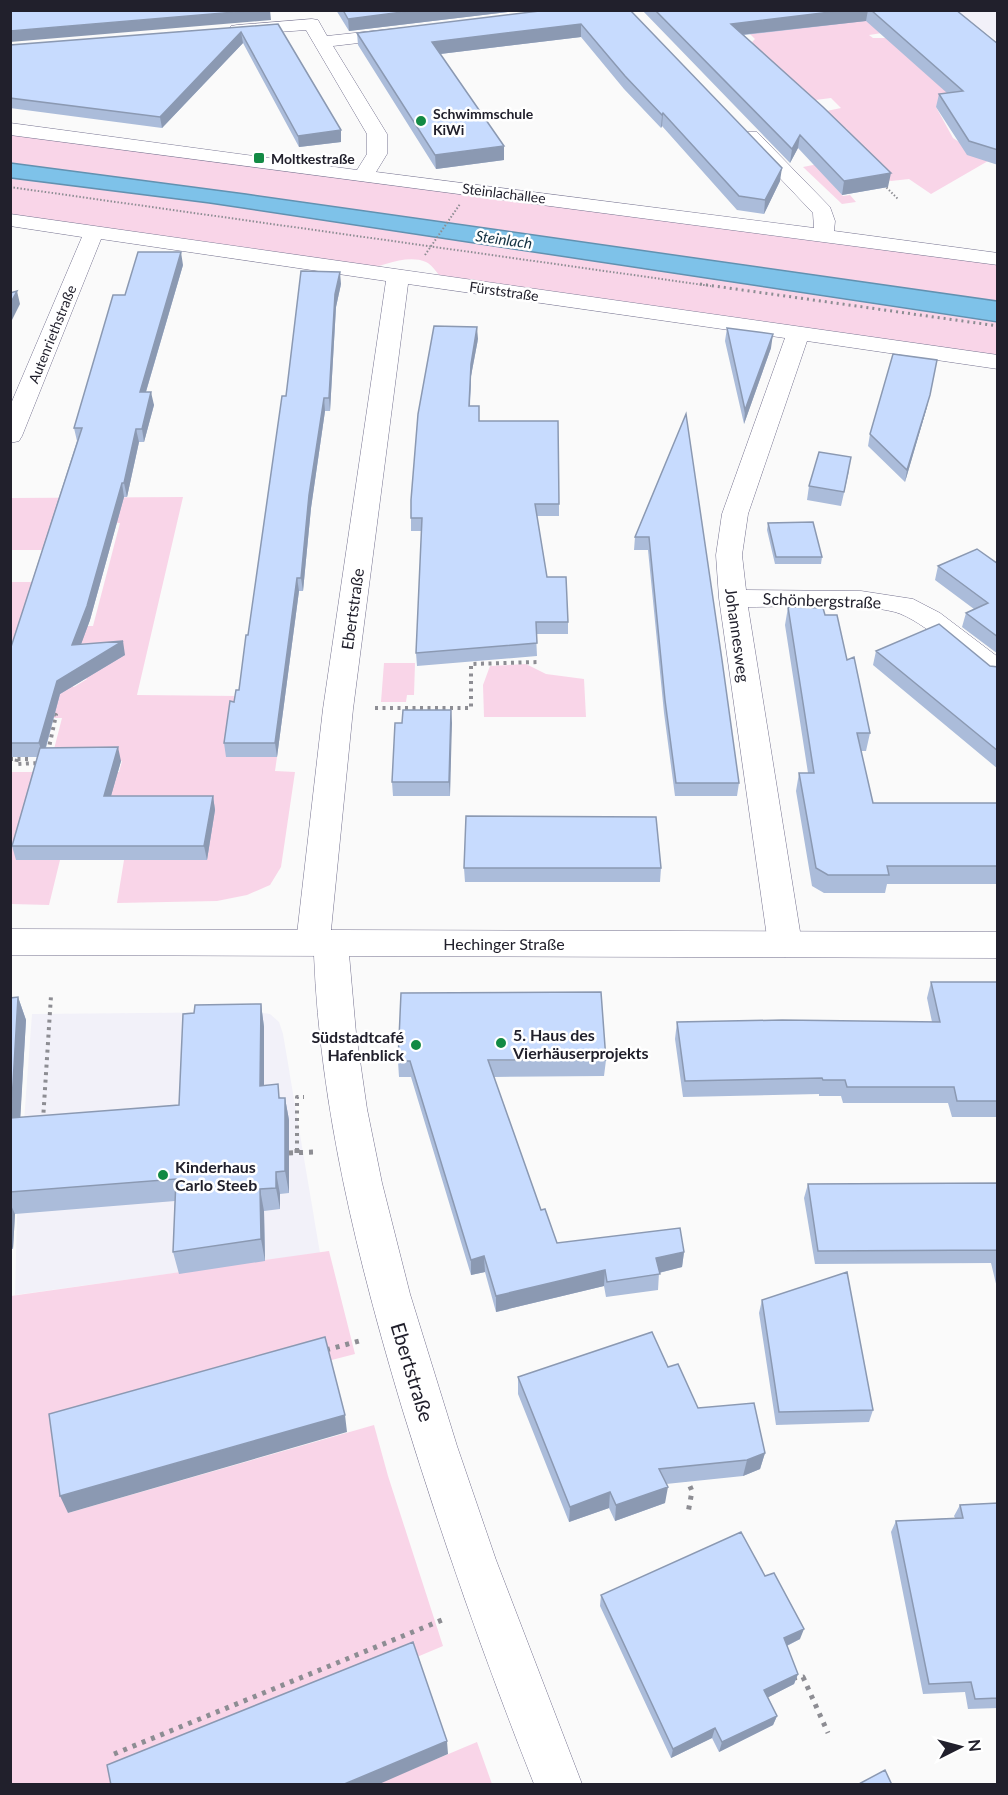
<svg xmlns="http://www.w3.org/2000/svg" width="1008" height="1795" font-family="Lato,sans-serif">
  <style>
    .built { fill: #f2f1f9 }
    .green { fill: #f9d5e8 }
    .water { fill: #7ec2e9; stroke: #6291b0; stroke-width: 1.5 }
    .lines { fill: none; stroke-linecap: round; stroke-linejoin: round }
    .minor-casing { stroke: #75728f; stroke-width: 1 }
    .tertiary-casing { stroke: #75728f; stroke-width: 1 }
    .path-far3 { stroke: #8d8d93; stroke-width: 2; stroke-dasharray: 1.5 2; stroke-linecap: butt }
    .path-far2 { stroke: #8d8d93; stroke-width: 3; stroke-dasharray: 2 4; stroke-linecap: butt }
    .path-far1 { stroke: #8d8d93; stroke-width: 4; stroke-dasharray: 3 4.5; stroke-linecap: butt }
    .path { stroke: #8d8d93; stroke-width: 5; stroke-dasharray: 4 6; stroke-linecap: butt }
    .minor { fill: #fff; fill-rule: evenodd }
    .tertiary { fill: #fff; fill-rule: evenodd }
    .path-bridge { stroke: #8d8d93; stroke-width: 2; stroke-dasharray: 1.5 2; stroke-linecap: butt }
    .wall { fill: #abbcda }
    .shaded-wall { fill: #8b99b2 }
    .building { fill: #c7dbfe; stroke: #8b99b2; stroke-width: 1.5 }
    .poi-dot { fill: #138a44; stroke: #fff; stroke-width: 2 }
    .labels { text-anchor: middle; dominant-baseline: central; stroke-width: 5; stroke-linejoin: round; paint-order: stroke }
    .far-poi-label { font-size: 14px; font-weight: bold; fill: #21202c; stroke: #fff; text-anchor: start }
    .far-street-label { font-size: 14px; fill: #21202c; stroke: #fff }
    .far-water-label { font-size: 15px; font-style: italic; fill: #113041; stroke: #fff }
    .street-label { font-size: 16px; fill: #21202c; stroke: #fff }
    .poi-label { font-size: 16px; font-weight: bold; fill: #21202c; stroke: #fff; text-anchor: start }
    .near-street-label { font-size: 20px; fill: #21202c; stroke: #fff }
  </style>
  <rect width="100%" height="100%" fill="#fafafa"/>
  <path class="built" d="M957,11H997V41Z
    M255,1012L270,1014L279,1022L283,1034L320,1253L15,1295L17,1215L32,1014Z"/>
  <path class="green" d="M900,11L882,33L869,35L873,38H886L971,102L936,107L953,138L988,161L931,194L909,179L891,181L871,175L832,184L843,196L850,195L856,202L842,204L803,167L818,164L799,139L850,133L846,128L837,129L822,112L841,108L831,98L800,102L752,42L755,39L743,27L805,22L811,27Z
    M11,129L997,259V362L445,283C440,277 433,265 426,262C407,254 381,266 364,271L11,220Z
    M183,497L137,695L238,696L226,757H277L275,771L295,772L281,867L270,885L247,895L217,901L117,903L124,860H60L49,905L11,904V772H119L122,761L52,757L62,718H11L70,685L74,687L87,679L84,677L11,673V582H34L21,626H93L120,523H55L45,550H11V498Z
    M384,663H415L414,695H407L406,702H381Z
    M526,664L546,674L584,679L586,717H484L483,685L490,666Z
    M329,1251L355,1354L57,1431L68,1513L374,1425L388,1476L443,1646L116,1784H11V1296Z
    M477,1742L492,1784H377Z"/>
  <path class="water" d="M11,163L246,194L997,301V322L209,203L11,178Z"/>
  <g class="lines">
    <g class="minor-casing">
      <path id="minor" d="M312,19L318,20L327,36L401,28L407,29L410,33L407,37L401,38L333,46L387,134V154L376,172L814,228L813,213L740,136L743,132H757L830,207L835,221L834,231L998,253V265L10,135V123L357,170L367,154V134L306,30L237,35L231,34L228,30L231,26L237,25Z
        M10,214L998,355V369L807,341L748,514L742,555L746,590L861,591L913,599L940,613L998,657V681L988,679C964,660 923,620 895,612C855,602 791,607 748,607L802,944L797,953L785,957L773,953L768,944L719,598L716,555L722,514L785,338L408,284L353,709L331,930L343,934L348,943L356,1033L367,1109L382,1183L410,1294L457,1446L496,1560L582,1784H534C485,1661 441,1535 402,1408C358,1261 320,1109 314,955L301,952L296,943L323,709L386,281L101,239L22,436L19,441L10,443V406L82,237L10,226Z"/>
    </g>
    <g class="tertiary-casing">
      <path id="tertiary" d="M10,929L998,932V958L10,955Z"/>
    </g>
    <path class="path-far3" d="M884,185L898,199
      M10,187L711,286"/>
    <path class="path-far2" d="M700,284L998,326"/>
    <path class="path-far1" d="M375,708H471V664L538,662
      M48,752L56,715L51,713
      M10,759H29V757
      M17,759L16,764L40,763
      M43,1120L51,996
      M297,1151V1097H304"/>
    <path class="path" d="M297,1149V1153
      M289,1153L315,1152
      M326,1350L359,1341
      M686,1477L692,1491L688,1513
      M793,1678L803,1677L828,1733
      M114,1754L447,1618"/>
    <use href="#minor" class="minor"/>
    <use href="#tertiary" class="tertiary"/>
    <path class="path-bridge" d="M425,255L460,204"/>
  </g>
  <path class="wall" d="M336,10H525L349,31Z
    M630,10L780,181L764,214L737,210L662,126L661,128L624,89L581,37L440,54L504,160L436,169L358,45L357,33Z
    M642,10H956L998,44V165L967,155L936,107L939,94L947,93L866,21L744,35L888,187L842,195L798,148L790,163Z
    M278,24L341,142L299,147L243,43L162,128L10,108V45Z
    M183,265L146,392L154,405L144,442H139L127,497H124L90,620L81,644L125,655L60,694L46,748L121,761L111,796H213L215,810L207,860H16L12,846L37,757H10V650L77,441L74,428L125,295Z
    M341,284L336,307L330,411H325L311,508L303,591H299L277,757H226L224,743L234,702L239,690L286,396Z
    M727,328L771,348L744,424L725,341Z
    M478,339L471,376L470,406L479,421L559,504V516H537L547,577L568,622V634H536L537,656L417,666L416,653L422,531H411V518Z
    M927,407L905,482L868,446L870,434Z
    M686,414L739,783L737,796H675L664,713L648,550H634L635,537Z
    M849,471L841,506L807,500L809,486Z
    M768,523L822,557L821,564H775L767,530Z
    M998,564V654L962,627L966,613L974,609L935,580L938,566Z
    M788,607L825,615L847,660L870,733L866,751H861L873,803H998V884H887L885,893H824L812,886L796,791L799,773H808L785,625Z
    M876,651L998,667V769L873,665Z
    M451,710L450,796H393L392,782L402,723Z
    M464,868H661L660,882H465Z
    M931,982H998V1117H952L948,1103H843L841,1096H819V1094L683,1097L675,1039L677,1022H932L927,998Z
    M18,997L26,1020L20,1118L179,1105L261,1004L264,1027V1086L281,1098H285L289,1120V1193L280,1194V1209L264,1211L265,1261L179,1274L173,1252L175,1201L15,1214L13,1249H10V998Z
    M606,1060L604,1076L494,1077L541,1210L557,1243L684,1252L682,1267L659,1273L658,1290L606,1297L604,1286L496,1312L485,1272L471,1275L411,1077H399L398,1061Z
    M998,1183V1292L991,1263L815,1264L804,1198L808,1184Z
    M762,1300L873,1410L869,1422L776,1425L759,1313Z
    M668,1367L698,1408L765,1453L760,1469L743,1476L666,1484L665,1503L615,1521L609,1508L569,1522L518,1394V1377Z
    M998,1503V1708L968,1709L965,1692L923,1694L891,1532L896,1521L955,1518L954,1516L960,1505Z
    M765,1576L800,1639L787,1646L798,1674L794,1684L768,1697L777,1716L773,1725L719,1752L712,1738L671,1758L600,1606L601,1595Z"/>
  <path class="shaded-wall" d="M260,10H270L271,20L10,42V31Z
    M418,10H525L349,31L348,19Z
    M847,10H868L866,21L730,36L731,24Z
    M581,24V37L432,55V42Z
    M241,32L243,43L162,128L160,117Z
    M663,113L662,126L661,128L662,115Z
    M341,130V142L299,147L298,136Z
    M800,135L798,148L790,163L792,149Z
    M504,146V160L436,169L435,155Z
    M782,168L780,181L764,214L765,200Z
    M891,173L888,187L842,195L844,181Z
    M181,252L183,265L142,405L140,392Z
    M340,272L341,284L336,307L330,411L329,398L335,294Z
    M17,291L20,304L10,324V304Z
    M477,327L478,339L471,376L469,418V406L471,364Z
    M773,334L771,348L744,424L745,410Z
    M937,360L927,407L905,482L907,470Z
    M151,392L154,405L144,442L142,429Z
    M324,398L325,411L311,508L303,591L301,578L309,495Z
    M136,429L139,442L127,497L124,483Z
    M122,483L124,497L90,620L76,658L72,645Z
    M297,578L299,591L277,757L275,743Z
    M123,641L125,655L60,694L43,757L39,743L57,681Z
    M451,710L452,723L450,796L449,782Z
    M118,747L121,761L107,810L104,796Z
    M213,796L215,810L207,860L204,846Z
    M18,997L26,1020L19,1141L11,1118Z
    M261,1004L264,1027V1109L260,1086Z
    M285,1098L289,1120V1193L285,1171Z
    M276,1172L280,1194V1209L276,1188Z
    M260,1189L264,1211L265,1261L261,1239Z
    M10,1203L15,1214L13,1249L10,1242Z
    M684,1252L682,1267L654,1274L656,1258Z
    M484,1256L485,1272L471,1275V1260Z
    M605,1270L604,1286L496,1312V1296Z
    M345,1415L347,1432L68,1513L60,1496Z
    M765,1453L760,1469L743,1476L747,1460Z
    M668,1487L665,1503L615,1521L616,1505Z
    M610,1492L609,1508L569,1522L570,1507Z
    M804,1629L800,1639L780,1649L784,1638Z
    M798,1674L794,1684L761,1701L764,1690Z
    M777,1716L773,1725L719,1752L722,1742Z
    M715,1728L712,1738L671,1758L673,1749Z
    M447,1741L448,1754L377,1785H342Z"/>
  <path class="building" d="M10,10H260L10,31Z
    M343,10H418L348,19Z
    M548,10H630L782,168L765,200L739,196L663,113L662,115L625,76L581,24L432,42L504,146L435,155L357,33Z
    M655,10H847L731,24L823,107L891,173L844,181L800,135L792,149Z
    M871,10H956L998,44V150L969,141L939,94L963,91Z
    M278,24L341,130L298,136L241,32L160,117L10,98V45Z
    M138,252H181L140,392H151L142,429H136L124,483H122L87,606L72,645L123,641L57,681L39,743H10V650L82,428H74L113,295H125Z
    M301,271L340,272L335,294L329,398H324L309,495L301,578H297L275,743H224L230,701L234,702L236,690H239L246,635H248L282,396H286Z
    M17,291L10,304V293Z
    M434,326L477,327L471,364L469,406H479V421H558L559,504H535L547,577H566L568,622H536L537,643L416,653L422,518H411V500L418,414Z
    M727,328L773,334L745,410Z
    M893,354L937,360L930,395L907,470L870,434Z
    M686,414L722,660L739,783H676L665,700L649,537H635Z
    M819,452L851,457L844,492L809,486Z
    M813,522L822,557H776L768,523Z
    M977,549L998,564V637L966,613L988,603L938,566Z
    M788,607L823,608L825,615H837L847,660L854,657L870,733H857L873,803H998V866H887L889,875H828L816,868L799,773H814Z
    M939,624L990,666L998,667V751L876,651Z
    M403,710H451L449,782H392L395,723H402Z
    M118,747L104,796H213L204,846H12L40,748Z
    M466,816L656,817L661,868H464Z
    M931,982H998V1101H957L954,1087H847L845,1080H823L822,1078L685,1081L677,1022L782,1020L940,1022Z
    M601,992L606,1060H488L541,1210L545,1209L557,1243L680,1228L684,1252L656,1258L660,1274L607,1282L605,1270L496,1296L484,1256L471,1260L410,1061H398L401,993Z
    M18,997L11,1118L179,1105L183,1014L194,1013L195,1005L261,1004L260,1086L278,1084L279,1098H285V1171L276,1172V1188L260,1189L261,1239L173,1252L176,1179L10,1192V998Z
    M998,1183V1254L997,1250L818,1251L808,1184Z
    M847,1272L873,1410L779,1412L762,1300Z
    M652,1332L668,1367L678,1364L698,1408L754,1403L765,1453L747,1460L659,1469L668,1487L616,1505L610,1492L570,1507L518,1377Z
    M325,1337L345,1415L60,1496L49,1414Z
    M998,1503V1698L975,1699L971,1682L929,1684L896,1521L963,1518L960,1505Z
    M741,1532L765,1576L774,1573L804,1629L784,1638L798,1674L764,1690L777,1716L722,1742L715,1728L673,1749L601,1595Z
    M413,1642L447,1741L342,1785H111L107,1765Z
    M885,1770L892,1785H857Z"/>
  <g class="poi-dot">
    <circle cx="421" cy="121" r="6"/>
    <rect x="253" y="152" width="12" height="12" rx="3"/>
    <circle cx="501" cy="1043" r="6"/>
    <circle cx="416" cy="1045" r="6"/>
    <circle cx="163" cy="1175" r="6"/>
  </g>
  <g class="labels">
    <g class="far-poi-label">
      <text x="433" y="113">Schwimmschule<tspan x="433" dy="16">KiWi</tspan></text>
      <text x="271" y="158">Moltkestraße</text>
    </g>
    <g class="far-street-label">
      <text transform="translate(504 193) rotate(7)">Steinlachallee</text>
      <text transform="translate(504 291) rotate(8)">Fürststraße</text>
      <text transform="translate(52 334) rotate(-68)">Autenriethstraße</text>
    </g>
    <g class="far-water-label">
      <text transform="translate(504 239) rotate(8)">Steinlach</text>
    </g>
    <g class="street-label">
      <text transform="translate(822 600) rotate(2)">Schönbergstraße</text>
      <text transform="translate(352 609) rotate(-82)">Ebertstraße</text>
      <text transform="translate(738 635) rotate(82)">Johannesweg</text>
      <text x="504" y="943">Hechinger Straße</text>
    </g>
    <g class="poi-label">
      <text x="513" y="1034">5. Haus des<tspan x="513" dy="18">Vierhäuserprojekts</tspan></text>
      <text x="404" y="1036" text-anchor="end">Südstadtcafé<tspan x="404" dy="18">Hafenblick</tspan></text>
      <text x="175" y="1166">Kinderhaus<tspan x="175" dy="18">Carlo Steeb</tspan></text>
    </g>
    <g class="near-street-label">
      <text transform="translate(413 1372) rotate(73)">Ebertstraße</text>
    </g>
  </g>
  <rect width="1008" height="1795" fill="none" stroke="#21202c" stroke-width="24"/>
  <g transform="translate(960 1747) rotate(84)" stroke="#ffffff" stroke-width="4.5" paint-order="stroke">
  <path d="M0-4.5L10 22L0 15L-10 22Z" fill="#21202c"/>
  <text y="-9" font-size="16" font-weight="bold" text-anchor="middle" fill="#21202c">N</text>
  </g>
</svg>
